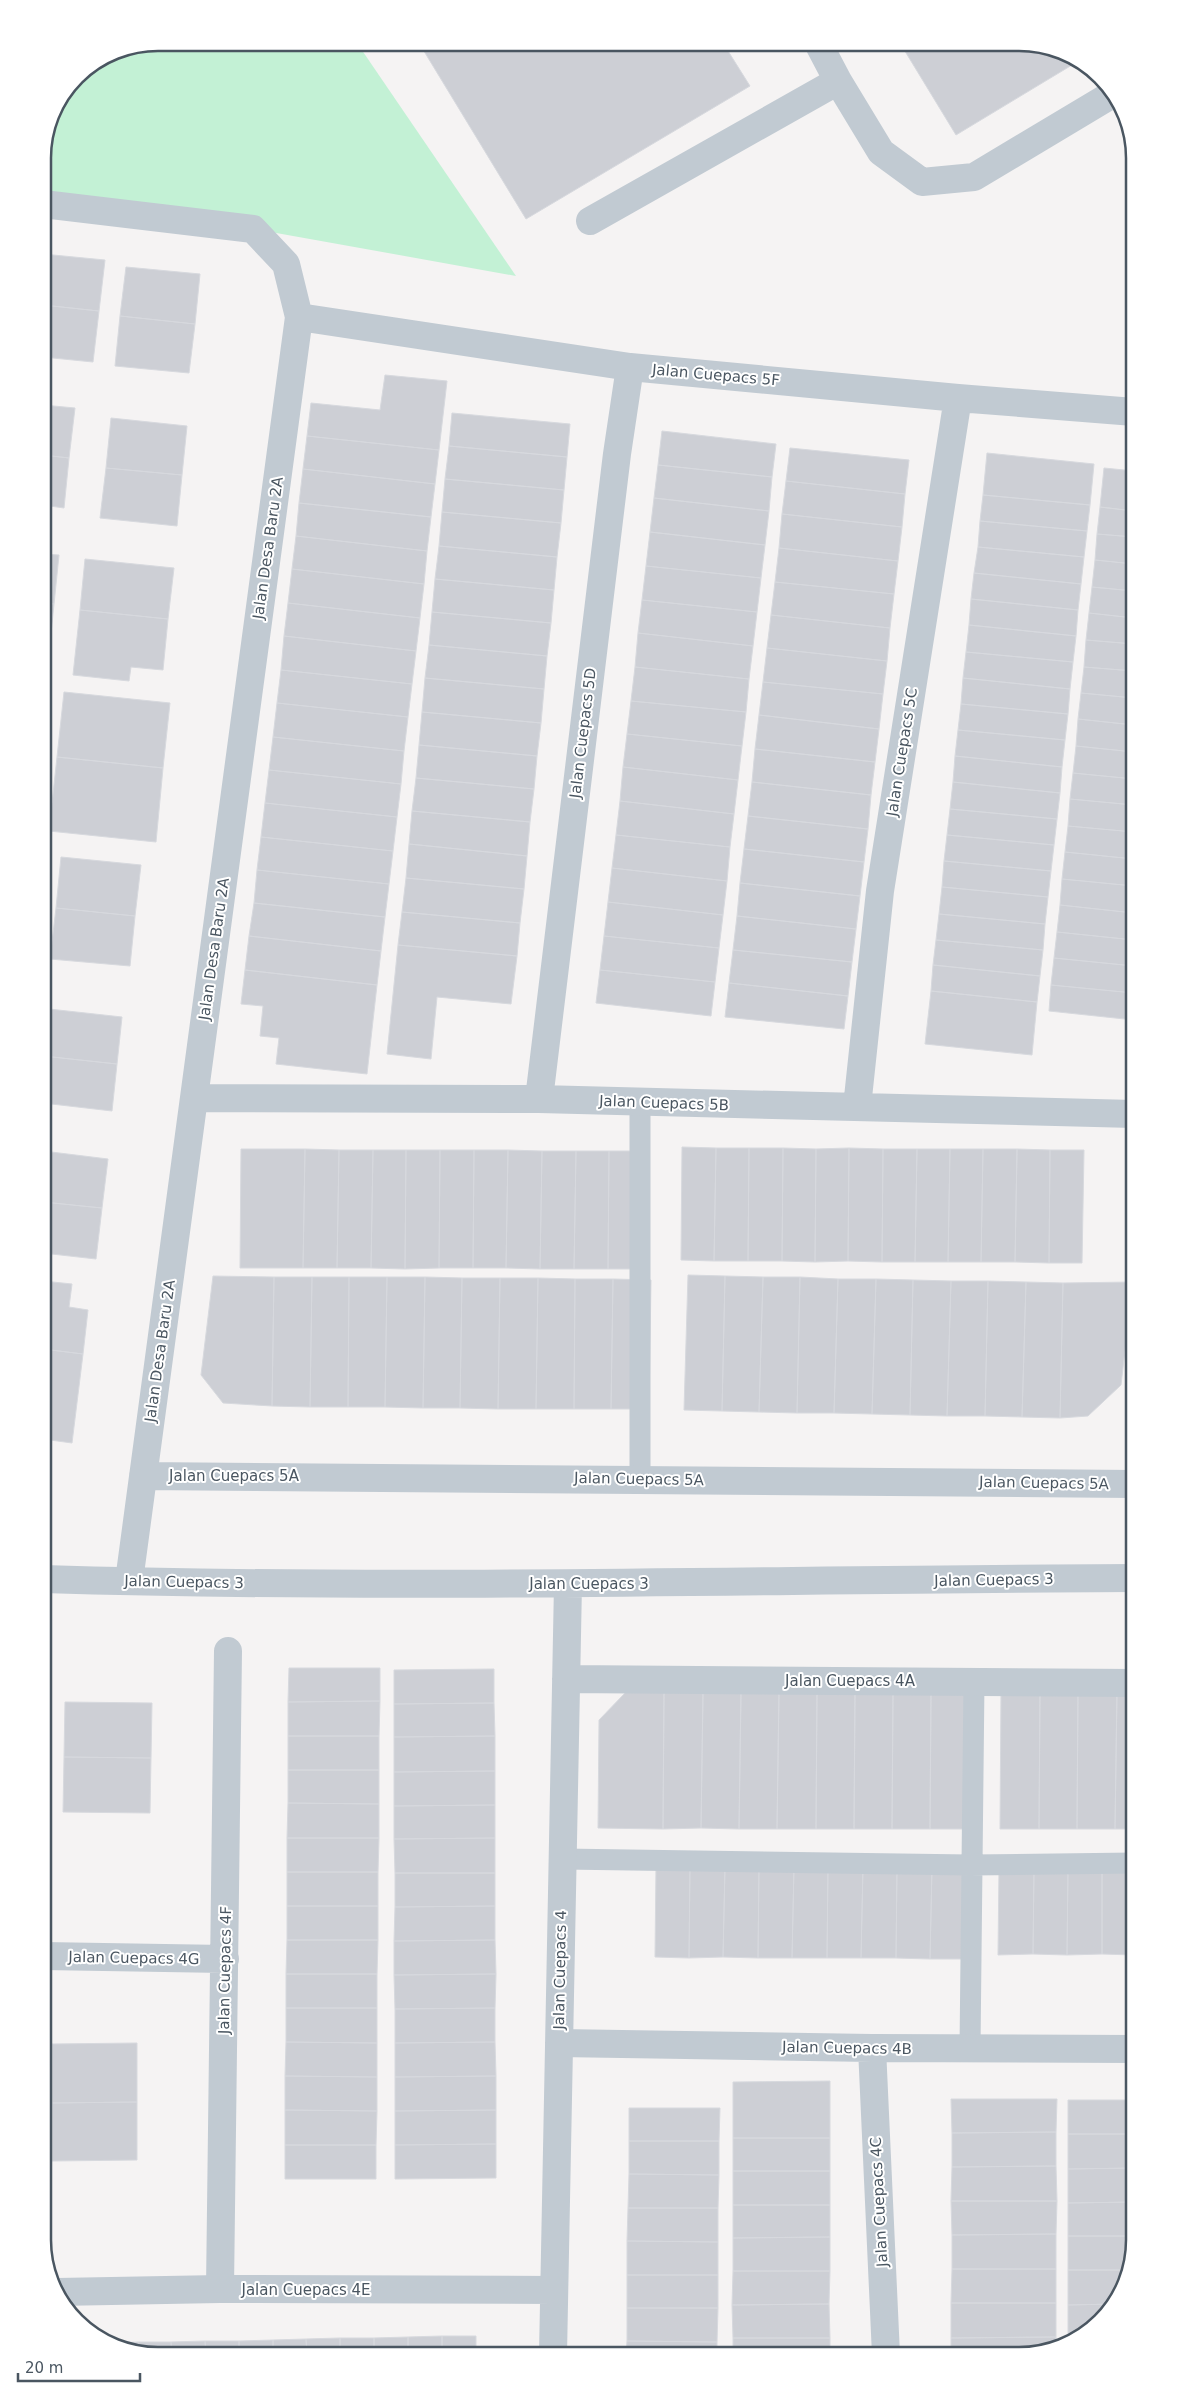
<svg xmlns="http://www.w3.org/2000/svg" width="1177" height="2398" font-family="'DejaVu Sans',sans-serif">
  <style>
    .green { fill: #c3f1d5 }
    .building { fill: #cdcfd5; stroke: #d7d9de }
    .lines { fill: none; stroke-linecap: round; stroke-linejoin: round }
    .lane { stroke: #c1cad2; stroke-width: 21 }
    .street { stroke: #c1cad2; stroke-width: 28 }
    .labels { text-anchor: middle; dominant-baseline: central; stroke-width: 4; stroke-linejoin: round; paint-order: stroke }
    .street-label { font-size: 15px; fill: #4a5661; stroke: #fff }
    .rim { fill: none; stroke: #4a5661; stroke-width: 2.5 }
  </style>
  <rect width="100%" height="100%" fill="#f5f3f3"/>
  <path class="green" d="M159,43H357L516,276L43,191V151L51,114L77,76L114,51Z"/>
  <path class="building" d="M419,43H723L750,86L526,219Z
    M900,43H1026L1077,62L956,135Z
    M43,254L105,260L99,311L43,305Z
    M126,267L200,274L195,324L120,316Z
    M43,305L99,311L93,362L43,357Z
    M120,316L195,324L189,373L115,366Z
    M385,375L447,381L439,450L307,436L311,403L380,410Z
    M43,405L75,408L69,458L43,455Z
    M452,413L570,424L567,457L449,446Z
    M111,418L187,426L182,475L106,468Z
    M662,431L776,444L772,477L658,465Z
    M307,436L439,450L435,484L303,469Z
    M449,446L567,457L564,490L445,479Z
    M790,448L909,460L905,494L786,481Z
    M987,453L1094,464L1090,505L983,495Z
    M43,455L69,458L64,508L43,505Z
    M658,465L772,477L769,511L654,498Z
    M106,468L182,475L177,526L100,518Z
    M1104,468L1134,471V511L1100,507Z
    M303,469L435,484L431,517L299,503Z
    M445,479L564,490L561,523L442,512Z
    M786,481L905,494L902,527L782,514Z
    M983,495L1090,505L1087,531L980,521Z
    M654,498L769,511L765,545L650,532Z
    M299,503L431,517L427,551L296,536Z
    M1100,507L1134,511V537L1097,534Z
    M442,512L561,523L557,557L439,546Z
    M782,514L902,527L898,561L779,548Z
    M980,521L1087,531L1084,557L978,547Z
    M650,532L765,545L761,578L646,566Z
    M1097,534L1134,537V564L1095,560Z
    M296,536L427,551L424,584L292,569Z
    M439,546L557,557L554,590L435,579Z
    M978,547L1084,557L1081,584L974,573Z
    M779,548L898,561L894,594L775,582Z
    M43,554L59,555L54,604L43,603Z
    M85,559L174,568L168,619L80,610Z
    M1095,560L1134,564V591L1092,587Z
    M646,566L761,578L757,612L642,600Z
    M292,569L424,584L420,618L288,603Z
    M974,573L1081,584L1078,610L971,599Z
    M435,579L554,590L551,623L432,612Z
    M775,582L894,594L890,628L771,615Z
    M1092,587L1134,591V618L1089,613Z
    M971,599L1078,610L1076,636L969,625Z
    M642,600L757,612L753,646L638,633Z
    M43,603L54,604L49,653L43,652Z
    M288,603L420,618L416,651L284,636Z
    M80,610L168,619L163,670L131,667L129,681L73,675Z
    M432,612L551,623L547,656L429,645Z
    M1089,613L1134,618V644L1086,640Z
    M771,615L890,628L887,661L767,648Z
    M969,625L1076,636L1073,662L966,652Z
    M638,633L753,646L749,679L635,667Z
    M284,636L416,651L412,684L281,670Z
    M1086,640L1134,644V671L1084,667Z
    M429,645L547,656L544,689L425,678Z
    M767,648L887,661L883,694L763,682Z
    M966,652L1073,662L1070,689L963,678Z
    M635,667L749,679L746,712L631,701Z
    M1084,667L1134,671V698L1081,693Z
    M281,670L412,684L408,717L277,703Z
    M425,678L544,689L541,723L422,712Z
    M963,678L1070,689L1068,714L961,704Z
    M763,682L883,694L879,729L759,715Z
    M64,692L170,703L163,768L57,757Z
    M1081,693L1134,698V725L1078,719Z
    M631,701L746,712L742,746L627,734Z
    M277,703L408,717L404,751L273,737Z
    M43,704H46L43,733Z
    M961,704L1068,714L1065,740L958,730Z
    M422,712L541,723L537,756L419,745Z
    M759,715L879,729L875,762L755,749Z
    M1078,719L1134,725V752L1076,746Z
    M958,730L1065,740L1062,767L955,756Z
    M627,734L742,746L738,780L623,767Z
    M273,737L404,751L401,784L269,770Z
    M419,745L537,756L534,789L416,778Z
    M1076,746L1134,752V779L1073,773Z
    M755,749L875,762L871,795L752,782Z
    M955,756L1062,767L1060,793L953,782Z
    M57,757L163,768L156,842L49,831Z
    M623,767L738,780L734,814L620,801Z
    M269,770L401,784L397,817L265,803Z
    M1073,773L1134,779V805L1070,799Z
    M416,778L534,789L530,822L412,811Z
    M752,782L871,795L868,829L748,816Z
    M953,782L1060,793L1057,819L950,809Z
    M1070,799L1134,805V832L1068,826Z
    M620,801L734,814L730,847L616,835Z
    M265,803L397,817L393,851L261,837Z
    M950,809L1057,819L1054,845L947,835Z
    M412,811L530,822L527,856L409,844Z
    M748,816L868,829L864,862L744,849Z
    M1068,826L1134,832V859L1065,852Z
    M616,835L730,847L727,881L612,868Z
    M947,835L1054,845L1051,871L944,861Z
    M261,837L393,851L389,884L257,870Z
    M409,844L527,856L524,889L406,878Z
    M744,849L864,862L860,896L740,883Z
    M1065,852L1134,859V886L1062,879Z
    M61,857L141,865L135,916L56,908Z
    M944,861L1051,871L1048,897L942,887Z
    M612,868L727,881L723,915L608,902Z
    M257,870L389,884L385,917L254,903Z
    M406,878L524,889L520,923L402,912Z
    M1062,879L1134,886V913L1060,905Z
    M740,883L860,896L856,929L737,916Z
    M942,887L1048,897L1045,924L939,914Z
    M608,902L723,915L719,948L604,936Z
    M254,903L385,917L381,951L249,936Z
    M1060,905L1134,913V940L1057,932Z
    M56,908L135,916L130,966L50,959Z
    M402,912L520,923L517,956L398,945Z
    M939,914L1045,924L1043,950L936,940Z
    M737,916L856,929L852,962L733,950Z
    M1057,932L1134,940V966L1054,958Z
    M249,936L381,951L377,985L245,970Z
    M604,936L719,948L715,982L600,970Z
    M936,940L1043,950L1040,976L933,965Z
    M398,945L517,956L511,1004L437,997L431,1059L387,1054Z
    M733,950L852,962L848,996L729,983Z
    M1054,958L1134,966V993L1051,985Z
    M933,965L1040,976L1037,1002L931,991Z
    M245,970L377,985L367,1074L276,1064L279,1038L260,1036L263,1006L241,1004Z
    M600,970L715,982L711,1016L596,1003Z
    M729,983L848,996L844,1029L725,1017Z
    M1051,985L1134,993V1020L1049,1011Z
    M931,991L1037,1002L1032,1055L925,1044Z
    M49,1009L122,1017L117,1064L43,1056Z
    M43,1056L117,1064L112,1111L43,1103Z
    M682,1147L716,1148L714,1261L681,1260Z
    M716,1148H749L748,1261H714Z
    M749,1148H783L782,1261H748Z
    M783,1148L816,1149L815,1262L782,1261Z
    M849,1148L848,1261L815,1262L816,1149Z
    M849,1148L883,1149L882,1262L848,1261Z
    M241,1149H305L303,1268H240Z
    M305,1149L339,1150L337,1268H303Z
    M883,1149H917L915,1262H882Z
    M917,1149H950L948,1262H915Z
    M950,1149H983L981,1262H948Z
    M983,1149H1017L1015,1262H981Z
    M1017,1149L1050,1150L1049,1263L1015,1262Z
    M339,1150H373L371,1268H337Z
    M373,1150H406L405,1269L371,1268Z
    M406,1150H440L439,1268L405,1269Z
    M440,1150H474L473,1268H439Z
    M474,1150H508L506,1268H473Z
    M508,1150L542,1151L540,1269L506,1268Z
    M1050,1150H1084L1082,1263H1049Z
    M43,1151L108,1159L102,1208L43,1202Z
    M542,1151H576L574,1269H540Z
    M576,1151H609L608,1269H574Z
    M609,1151H643L642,1269H608Z
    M43,1202L102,1208L96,1259L43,1253Z
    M688,1275L725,1276L722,1411L684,1410Z
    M213,1276L274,1277L272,1406L223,1403L201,1375Z
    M725,1276L763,1277L759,1412L722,1411Z
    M274,1277H312L310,1407L272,1406Z
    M312,1277H349L348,1407H310Z
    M349,1277H387L385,1407H348Z
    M387,1277H425L423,1408L385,1407Z
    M425,1277L462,1278L460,1408H423Z
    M763,1277H800L797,1413L759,1412Z
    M800,1277L838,1279L834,1413H797Z
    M462,1278H500L498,1409L460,1408Z
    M500,1278H538L536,1409H498Z
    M538,1278L575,1279L574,1409H536Z
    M575,1279H613L611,1409H574Z
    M613,1279L651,1280L649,1409H611Z
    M838,1279H876L872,1414L834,1413Z
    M876,1279L913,1280L910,1415L872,1414Z
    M913,1280L951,1281L947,1416L910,1415Z
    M43,1281L72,1284L69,1307L88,1310L83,1354L43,1349Z
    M951,1281H988L985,1416H947Z
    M988,1281L1026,1282L1022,1417L985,1416Z
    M1026,1282L1063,1283L1060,1418L1022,1417Z
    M1133,1282L1121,1385L1088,1416L1060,1418L1063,1283Z
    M43,1349L83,1354L72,1443L43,1439Z
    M289,1668H380V1701L288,1702Z
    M494,1669V1703L394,1704V1670Z
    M1001,1690L1040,1691L1039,1829H1000Z
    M1078,1690L1077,1829H1039L1040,1691Z
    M1078,1690H1117L1115,1829H1077Z
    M1117,1690H1134V1829H1115Z
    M626,1692H664L663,1829L598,1828L599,1720Z
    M664,1692H703L701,1828L663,1829Z
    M703,1692H741L739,1829L701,1828Z
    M741,1692H779L777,1829H739Z
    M779,1692L817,1693L816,1829H777Z
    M855,1692L854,1829H816L817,1693Z
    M855,1692L893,1693L892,1829H854Z
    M969,1692L968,1829H930L931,1693Z
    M893,1693H931L930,1829H892Z
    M380,1701L379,1736H288V1702Z
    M65,1702L152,1703L151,1758L64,1757Z
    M494,1703L495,1736L394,1737V1704Z
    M288,1736H379V1770H288Z
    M495,1736V1771L394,1772V1737Z
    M64,1757L151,1758L150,1813L63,1812Z
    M288,1770H379V1804L288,1803Z
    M495,1771V1805L394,1806V1772Z
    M288,1803L379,1804V1838H287Z
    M495,1805V1838L394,1839V1806Z
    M287,1838H379L378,1872H287Z
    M495,1838V1873H395L394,1839Z
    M690,1865L689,1958L655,1957L656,1866Z
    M690,1865L725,1866L723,1957L689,1958Z
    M725,1866H759L758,1958L723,1957Z
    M759,1866H794L792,1958H758Z
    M794,1866H828L827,1958H792Z
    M828,1866H863L861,1958H827Z
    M863,1866L897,1867L896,1958H861Z
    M897,1867H932L930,1959L896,1958Z
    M932,1867H966L965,1959H930Z
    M999,1869H1034L1033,1954L998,1955Z
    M1034,1869H1068L1067,1955L1033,1954Z
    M1068,1869H1102V1954L1067,1955Z
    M1102,1869H1134V1955L1102,1954Z
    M287,1872H378V1906H287Z
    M395,1873H495V1906L395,1907Z
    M287,1906H378V1940H287Z
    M495,1906V1940L394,1941L395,1907Z
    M287,1940H378L377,1974H286Z
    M495,1940L496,1974L394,1975V1941Z
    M286,1974H377V2008H286Z
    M496,1974L495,2008L395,2009L394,1975Z
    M286,2008H377V2043L286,2042Z
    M495,2008V2042L395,2043V2009Z
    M286,2042L377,2043V2077L285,2076Z
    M495,2042L496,2076L395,2077V2043Z
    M137,2043V2102L52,2103V2044Z
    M285,2076L377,2077V2111L285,2110Z
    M496,2076V2110L395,2111V2077Z
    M830,2081V2138H733V2082Z
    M951,2099H1057L1056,2132L952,2133Z
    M1068,2100H1134V2134H1068Z
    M137,2102V2160L52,2161V2103Z
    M629,2108H720L719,2141H629Z
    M285,2110L377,2111L376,2145H285Z
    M496,2110V2144L395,2145V2111Z
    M1056,2132V2166L952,2167V2133Z
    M1068,2134H1134V2168L1068,2169Z
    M733,2138H830V2171H733Z
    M629,2141H719V2175L629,2174Z
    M496,2144V2178L395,2179V2145Z
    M285,2145H376V2179H285Z
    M1056,2166L1057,2201H951L952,2167Z
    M1134,2168V2202L1068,2203V2169Z
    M733,2171H830V2205H733Z
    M629,2174L719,2175L718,2208H628Z
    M951,2201H1057L1056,2234L952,2235Z
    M1134,2202V2236H1068V2203Z
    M733,2205H830V2237L733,2238Z
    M628,2208H718V2242L627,2241Z
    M1056,2234V2269H952V2235Z
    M1068,2236H1134V2240L1125,2270H1068Z
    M830,2237V2271H733V2238Z
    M627,2241L718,2242V2275H627Z
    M952,2269H1056V2303H951Z
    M1068,2270H1125L1115,2304L1068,2305Z
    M733,2271H830L829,2304L732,2305Z
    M627,2275H718V2308H627Z
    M951,2303H1056V2337L951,2338Z
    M829,2304L830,2338H733L732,2305Z
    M1115,2304L1073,2338L1068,2339V2305Z
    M627,2308H718L717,2342L627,2341Z
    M442,2336H476V2355H442Z
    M442,2336V2355H408V2337Z
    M408,2337V2355H374V2338Z
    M1056,2337V2348L1018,2356L951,2355V2338Z
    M340,2338V2355H307L306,2339Z
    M340,2338H374V2355H340Z
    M733,2338H830V2355H733Z
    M306,2339L307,2355H273V2340Z
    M273,2340V2355H239V2341Z
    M205,2341L206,2355H172L171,2342Z
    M205,2341H239V2355H206Z
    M627,2341L717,2342V2355H626Z
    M138,2342V2350L118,2343Z
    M138,2342H171L172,2355H151L138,2350Z"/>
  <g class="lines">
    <path class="lane" d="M640,1103V1479
      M563,1859L970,1865L1134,1863
      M970,2049L974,1681"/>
    <path class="street" d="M818,43L838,81L881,152L922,182L974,177L1111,95
      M43,204L253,229L286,264L299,317L129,1581
      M590,221L838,81
      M299,317L630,367L958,398L1134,412
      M194,1098L539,1099L1134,1114
      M539,1099L617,454L630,367
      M857,1107L880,891L958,398
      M143,1476L1134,1484
      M43,1579C407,1590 770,1579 1134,1578
      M566,1679L1134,1683
      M43,1956L225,1959
      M559,2043L872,2048L1134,2049
      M872,2048L886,2355
      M220,2289L228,1651
      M57,2292L220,2289L554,2290
      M553,2355L568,1584"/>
  </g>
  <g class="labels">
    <g class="street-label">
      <text transform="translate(716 375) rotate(5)">Jalan Cuepacs 5F</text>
      <text transform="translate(268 548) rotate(-82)">Jalan Desa Baru 2A</text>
      <text transform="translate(583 733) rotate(-83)">Jalan Cuepacs 5D</text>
      <text transform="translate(902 752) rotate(-81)">Jalan Cuepacs 5C</text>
      <text transform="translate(214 949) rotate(-82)">Jalan Desa Baru 2A</text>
      <text transform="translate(664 1103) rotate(2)">Jalan Cuepacs 5B</text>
      <text transform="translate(160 1351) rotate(-82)">Jalan Desa Baru 2A</text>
      <text x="234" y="1476">Jalan Cuepacs 5A</text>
      <text transform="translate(639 1479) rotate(1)">Jalan Cuepacs 5A</text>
      <text transform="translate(1044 1483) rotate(1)">Jalan Cuepacs 5A</text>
      <text transform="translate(994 1580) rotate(-1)">Jalan Cuepacs 3</text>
      <text transform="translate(184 1582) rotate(1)">Jalan Cuepacs 3</text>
      <text x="589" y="1584">Jalan Cuepacs 3</text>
      <text x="850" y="1681">Jalan Cuepacs 4A</text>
      <text transform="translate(134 1958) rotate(1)">Jalan Cuepacs 4G</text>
      <text transform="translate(225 1970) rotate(-89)">Jalan Cuepacs 4F</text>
      <text transform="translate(560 1970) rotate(-89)">Jalan Cuepacs 4</text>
      <text transform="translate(847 2048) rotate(1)">Jalan Cuepacs 4B</text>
      <text transform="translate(879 2202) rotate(-93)">Jalan Cuepacs 4C</text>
      <text x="306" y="2290">Jalan Cuepacs 4E</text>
    </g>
  </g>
  <path d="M0 0H1177V2398H0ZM158 51H1019A107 107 0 0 1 1126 158V2240A107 107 0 0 1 1019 2347H158A107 107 0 0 1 51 2240V158A107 107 0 0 1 158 51Z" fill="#fff" fill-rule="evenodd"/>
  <path class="rim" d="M158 51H1019A107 107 0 0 1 1126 158V2240A107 107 0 0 1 1019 2347H158A107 107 0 0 1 51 2240V158A107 107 0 0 1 158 51Z"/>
  <path d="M18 2373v8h122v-8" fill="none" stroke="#4a5661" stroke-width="2.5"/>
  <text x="25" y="2373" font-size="15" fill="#4a5661" stroke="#ffffff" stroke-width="4" paint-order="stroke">20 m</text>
</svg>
